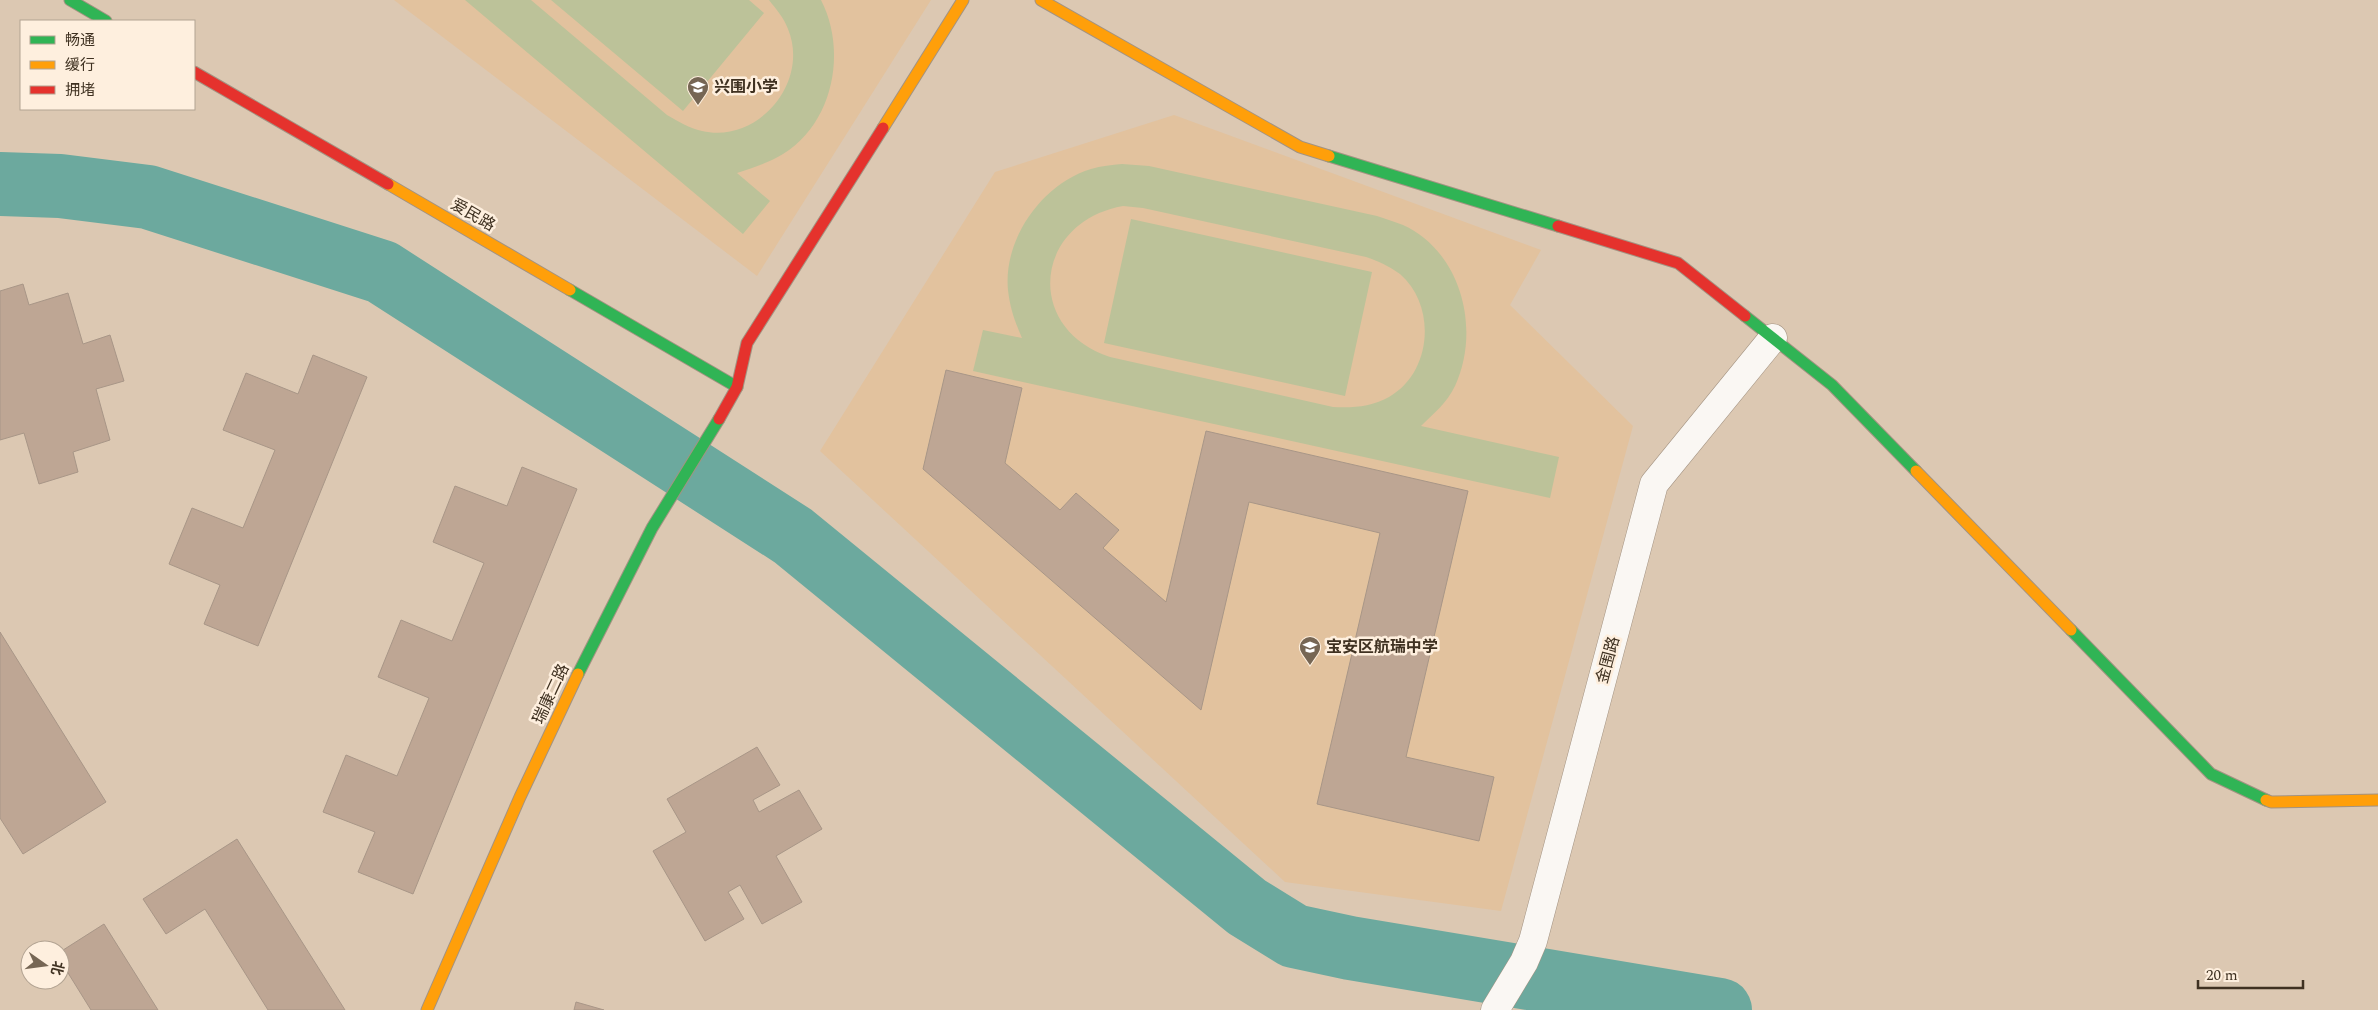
<svg xmlns="http://www.w3.org/2000/svg" width="2378" height="1010" font-family="Spectral,'Noto Sans SC',serif">
  <style>
    .built { fill: #e2c29e }
    .green { fill: #bcc299; fill-rule: evenodd }
    .lines { fill: none; stroke-linecap: round; stroke-linejoin: round }
    .river { stroke: #6ca99e; stroke-width: 64 }
    .building { fill: #bea694; stroke: #a89687 }
    .street-casing { stroke: #a39382; stroke-width: 29 }
    .fast-casing { stroke: #a39382; stroke-width: 13 }
    .slow-casing { stroke: #a39382; stroke-width: 13 }
    .jam-casing { stroke: #a39382; stroke-width: 13 }
    .street { stroke: #faf7f3; stroke-width: 28 }
    .fast { stroke: #30b455; stroke-width: 11 }
    .slow { stroke: #ff9f0a; stroke-width: 11 }
    .jam { stroke: #e5322d; stroke-width: 11 }
    .labels { text-anchor: middle; dominant-baseline: central; stroke-width: 5; stroke-linejoin: round; paint-order: stroke }
    .poi-label { font-size: 16px; font-weight: bold; fill: #3f3121; stroke: #feefde; text-anchor: start }
    .street-label { font-size: 16px; fill: #3f3121; stroke: #feefde }
  </style>
  <rect width="100%" height="100%" fill="#dcc8b2"/>
  <path class="built" d="M394,0H931L757,276Z
    M1174,115L1541,250L1510,305L1633,426L1501,911L1285,882L820,451L995,172Z"/>
  <path class="green" d="M465,0H531L667,115C679,122 689,128 702,131C758,144 810,82 788,29C784,18 776,9 769,0H821C847,50 834,123 783,154C768,163 753,168 737,173L770,201L743,234Z
    M551,0H749L764,13L683,111Z
    M1122,164L1149,166L1377,216C1386,219 1395,222 1403,225C1462,252 1481,330 1455,386C1447,403 1433,414 1421,426L1559,457L1550,498L973,371L983,330L1022,338C1015,322 1010,308 1008,290C1003,239 1042,184 1091,169C1101,166 1112,165 1122,164ZM1123,206L1143,208L1366,257C1378,261 1389,266 1400,274C1437,306 1432,373 1389,397C1371,407 1353,408 1333,407L1110,357C1023,328 1034,222 1123,206Z
    M1131,219L1372,272L1345,396L1104,343Z"/>
  <g class="lines">
    <path class="river" d="M0,184L60,186L148,197L382,272L793,536L1247,907L1294,936L1350,948L1720,1010"/>
  </g>
  <path class="building" d="M23,284L29,305L68,293L83,344L110,335L124,381L96,389L110,440L73,452L78,472L39,484L24,433L0,440V291Z
    M313,355L367,377L258,646L204,624L220,585L169,564L192,508L243,528L275,450L223,430L246,373L298,394Z
    M946,370L1022,388L1005,463L1060,510L1076,493L1119,530L1103,548L1166,602L1206,431L1468,491L1406,757L1494,777L1479,841L1317,804L1380,533L1249,502L1201,710L923,469Z
    M522,467L577,489L413,894L358,872L375,832L323,812L346,755L397,776L429,698L378,677L401,620L452,641L484,563L433,542L455,486L507,506Z
    M0,632L106,802L23,854L0,818Z
    M757,747L780,785L753,800L759,812L799,790L822,829L776,856L802,902L762,924L740,885L728,892L744,919L705,941L653,851L686,832L667,799Z
    M237,839L345,1010H268L205,909L166,934L143,899Z
    M104,924L158,1010H91L60,960V952Z
    M576,1002L604,1010H574Z"/>
  <g class="lines">
    <g class="street-casing">
      <path id="street" d="M1495,1010L1524,962L1533,941L1654,484L1773,338"/>
    </g>
    <g class="fast-casing">
      <path id="fast" d="M70,0L106,21
        M1329,156L1558,226
        M570,290L737,387
        M1745,316L1832,385L1916,471
        M2071,630L2211,774L2266,800
        M578,674L652,528L719,419"/>
    </g>
    <g class="slow-casing">
      <path id="slow" d="M1041,0L1300,147L1329,156
        M883,128L963,0
        M388,184L570,290
        M1916,471L2071,630
        M2266,800L2271,802L2378,800
        M427,1010L520,797L578,674"/>
    </g>
    <g class="jam-casing">
      <path id="jam" d="M194,72L388,184
        M1558,226L1678,263L1745,316
        M719,419L737,387L747,343L883,128"/>
    </g>
    <use href="#street" class="street"/>
    <use href="#fast" class="fast"/>
    <use href="#slow" class="slow"/>
    <use href="#jam" class="jam"/>
  </g>
  <defs>
    <g id="school-pin" transform="scale(1.125)"><path d="M0 17L-7.5 6A9.5 9.5 0 1 1 7.5 6Z" fill="#766654" stroke="#feefde"/><path d="M0-5L7-2L0 1L-7-2ZM-4 1L0 2.5L4 1V4Q0 6-4 4Z" fill="#fff"/></g>
  </defs>
  <g fill-rule="evenodd">
    <use href="#school-pin" x="698" y="87"/>
    <use href="#school-pin" x="1310" y="647"/>
  </g>
  <g class="labels">
    <g class="poi-label">
      <text x="714" y="87">兴围小学</text>
      <text x="1326" y="647">宝安区航瑞中学</text>
    </g>
    <g class="street-label">
      <text transform="translate(473 215) rotate(30)">爱民路</text>
      <text transform="translate(1608 660) rotate(-75)">金围路</text>
      <text transform="translate(551 694) rotate(-65)">瑞康二路</text>
    </g>
  </g>
  <rect x="20" y="20" width="175" height="90" fill="#feefde" stroke="#b2a392"/>
  <rect x="30" y="36" width="25" height="8" fill="#30b455" stroke="#b2a392"/>
  <text x="65" y="45" font-size="15" fill="#3f3121">畅通</text>
  <rect x="30" y="61" width="25" height="8" fill="#ff9f0a" stroke="#b2a392"/>
  <text x="65" y="70" font-size="15" fill="#3f3121">缓行</text>
  <rect x="30" y="86" width="25" height="8" fill="#e5322d" stroke="#b2a392"/>
  <text x="65" y="95" font-size="15" fill="#3f3121">拥堵</text>
  <g transform="translate(45 965) rotate(104)"><circle r="24" fill="#feefde" stroke="#b2a392"/>
  <path d="M0-4L9 19L0 12L-9 19Z" fill="#766654"/>
  <text y="-8" font-size="14" font-weight="bold" text-anchor="middle" fill="#3f3121">北</text>
  </g>
  <path d="M2198 980v8h105v-8" fill="none" stroke="#3f3121" stroke-width="2.5"/>
  <text x="2206" y="980" font-size="15" fill="#3f3121" stroke="#feefde" stroke-width="4" paint-order="stroke">20 m</text>
</svg>
